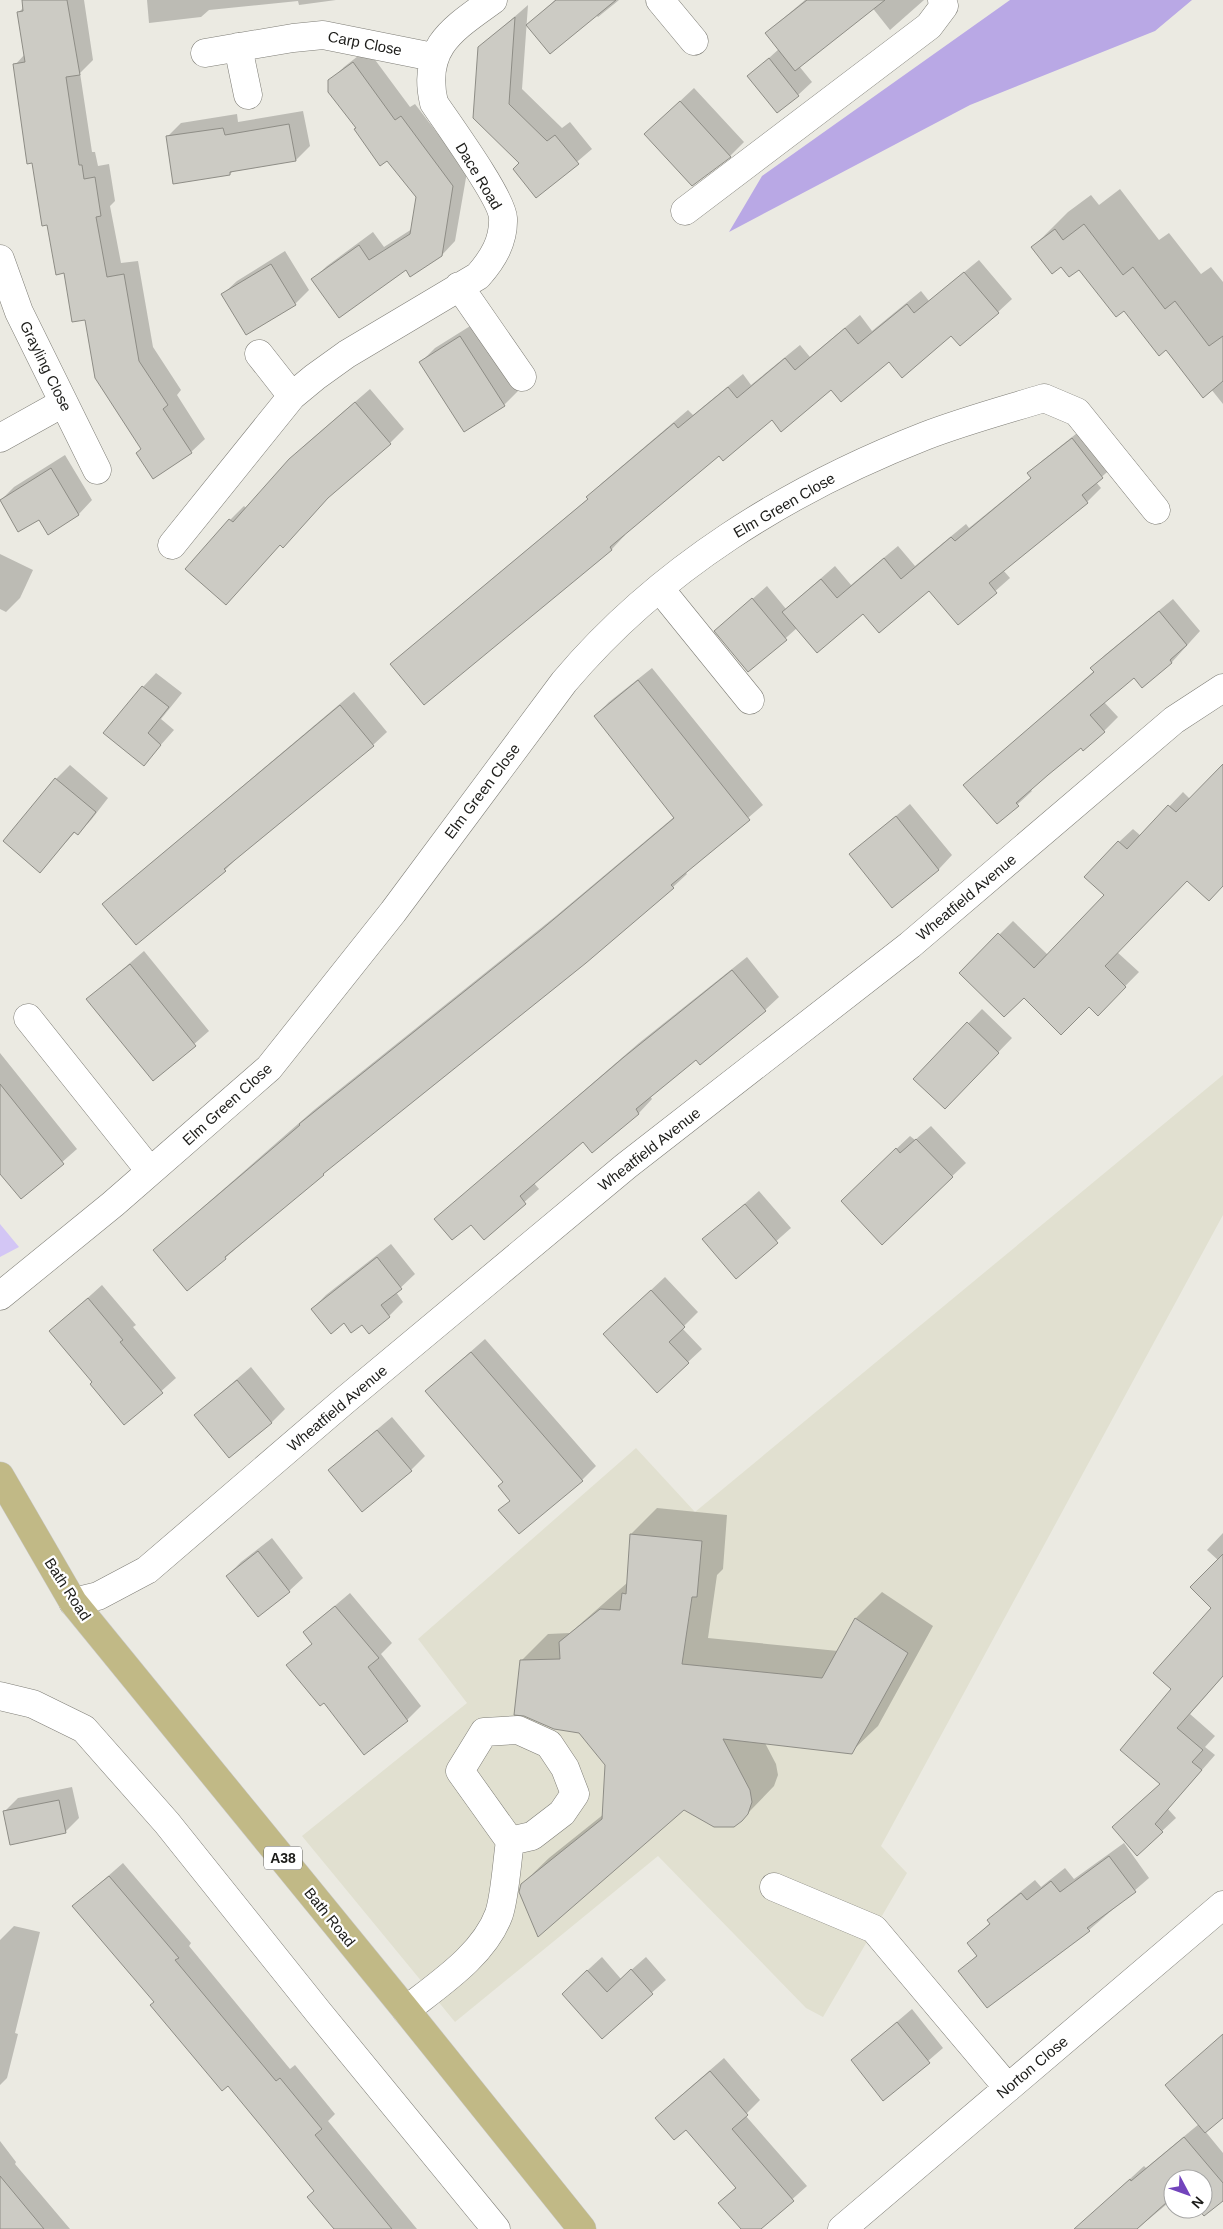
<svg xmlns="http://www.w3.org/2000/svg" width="1223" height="2229" font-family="Arial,sans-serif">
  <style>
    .built { fill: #e1e0d0 }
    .green { fill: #d3c6f5 }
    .forest { fill: #b9a8e5 }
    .shadow { fill: #0003 }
    .building { fill: #cccbc4; stroke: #8e8d86 }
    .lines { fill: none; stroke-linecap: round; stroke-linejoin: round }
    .minor-casing { stroke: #7e7d76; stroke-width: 29 }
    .major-casing { stroke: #c9c9c8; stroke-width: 29 }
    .minor { stroke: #fff; stroke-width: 28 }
    .major { stroke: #c1b986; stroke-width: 28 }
    .labels { text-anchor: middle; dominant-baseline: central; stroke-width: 4.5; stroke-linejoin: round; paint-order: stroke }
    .shield { fill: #fff; stroke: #60605e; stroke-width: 1 }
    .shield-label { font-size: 14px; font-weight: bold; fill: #1c1c19 }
    .street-label { font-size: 15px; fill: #1c1c19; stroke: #fff }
  </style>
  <rect width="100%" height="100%" fill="#ebeae2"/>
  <path class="built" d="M1223,1075V1215L881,1846L907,1873L823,2017L806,2008L658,1856L455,2022L302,1836L467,1703L418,1639L636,1448L695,1512Z"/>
  <path class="green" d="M0,1224L19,1247L0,1257Z"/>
  <path class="forest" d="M1010,0H1192L1155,31L970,105L729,232L762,176Z"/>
  <path class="shadow" d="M23,0H84L93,60L80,73L92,152H95L98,166L109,164L115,201L110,206L121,263L138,261L153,347L181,390L177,395L205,439L191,452L142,448L65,272L48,223L33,162L15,65L25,54L19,12L24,7Z
    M147,0H336L299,5L298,1L209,10L201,17L149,23Z
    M555,0H619L598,17L596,15L528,25Z
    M805,0H924L890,30L871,6L799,66L812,82L798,95L749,76L779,49L766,33Z
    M528,5L522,89L562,128L570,122L592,149L537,196L521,163L479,48Z
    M367,49L410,107L415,104L467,172L455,241L441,256L406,269L313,279L327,266L373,232L384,247L412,229L417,196L388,159L357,127L330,81L344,67Z
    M694,88L744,142L730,156L692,184L660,120Z
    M303,111L310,146L296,160L233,171L230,174L167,137L181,123L237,114L238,122Z
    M1120,189L1159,240L1169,233L1201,274L1211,267L1223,282V404L1211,389L1080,268L1062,265L1033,247L1068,212L1091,195L1099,205Z
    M285,251L309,290L295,304L223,294L237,281Z
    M979,260L1012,299L998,312L831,388L772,419L719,454L624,534L625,535L612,549L424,704L392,664L406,651L589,498L588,497L602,483L688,410L693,415L743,374L751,385L800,345L810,357L860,315L872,331L921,291L929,301Z
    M475,323L518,391L504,405L421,362L435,348Z
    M370,389L404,429L390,443L334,491L283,547L280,544L187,569L230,520L244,506L247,509L305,445Z
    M1086,426L1116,464L1096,482L1101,488L1087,502L1003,570L1010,578L958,624L929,589L864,612L797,628L749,671L716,631L767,586L786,609L835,566L851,585L898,546L915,566L966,524L969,528L1032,477L1029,473L1043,460Z
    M65,455L92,500L79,514L48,533L39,518L0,501L14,487Z
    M0,554L33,570L20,598L6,612L0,609Z
    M1173,599L1200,631L1172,662L1142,686L1134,677L1104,702L1118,717L1104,731L1081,746L1030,789L1032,791L997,823L965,785L1094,671L1092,668L1105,655Z
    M652,668L763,805L685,872L687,874L673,887L336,1162L225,1258L154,1250L314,1110L556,916L674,817L595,716L609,702Z
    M156,673L182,693L161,719L174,730L144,764L143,687Z
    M354,692L387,732L373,745L238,857L225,870L104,904L118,891Z
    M70,765L108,798L91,820L78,834L75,832L40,871L56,779Z
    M1223,765V885L1187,879L1117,952L1139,972L1098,1014L1089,1005L1024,996L961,973L1013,921L1048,955L1106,895L1119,842L1133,829L1141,836L1183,792L1190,799Z
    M910,804L952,855L939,869L893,906L851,854Z
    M144,951L209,1031L153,1080L88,999Z
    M747,957L779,997L765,1010L696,1058L650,1096L652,1099L639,1113L593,1151L584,1140L533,1182L539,1189L484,1238L471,1223L436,1219L639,1043Z
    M982,1009L1012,1038L958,1094L915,1079Z
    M0,1053L77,1149L21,1198L0,1172Z
    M931,1126L966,1163L882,1243L856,1187L910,1136L915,1140Z
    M759,1191L791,1228L736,1277L704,1240Z
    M391,1244L415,1274L396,1292L403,1302L389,1316L369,1333L362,1323L344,1322L312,1309L326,1295Z
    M665,1277L698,1312L682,1328L702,1349L688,1362L619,1320Z
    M102,1285L136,1325L133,1327L176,1378L124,1424L94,1382L51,1331Z
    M485,1339L596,1466L582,1480L500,1510L511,1500L505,1482L426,1391Z
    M251,1367L285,1409L271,1423L195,1415Z
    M392,1417L425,1456L411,1470H329Z
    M657,1508L727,1515L723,1569L717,1575L708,1638L838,1651L856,1618L882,1592L933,1626L878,1726L851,1752L765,1743L776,1764L778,1775L774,1786L748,1813L683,1809L522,1884L549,1858L604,1814L606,1764L522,1660L548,1634L570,1633L627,1583L631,1534Z
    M1223,1533V1618L1218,1560L1207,1550Z
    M272,1538L303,1578L289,1591L227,1576L241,1562Z
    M350,1593L392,1643L381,1654L421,1706L407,1720L364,1753L324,1701L288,1666L313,1643L304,1632Z
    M1223,1628V1676L1190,1714L1215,1736L1205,1747L1215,1755L1168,1809L1176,1818L1162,1831L1113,1827L1161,1784L1122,1750Z
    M72,1787L79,1818L65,1832L4,1812L18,1798Z
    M1124,1843L1149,1878L1089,1930L960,1972L978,1954L969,1943L990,1923L989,1921L1002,1907L1035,1880L1041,1887L1065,1868L1074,1879Z
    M123,1863L191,1943L189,1946L290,2069L295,2065L335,2114L328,2121L417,2229H335L316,2191L229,2084L155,2002L74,1906Z
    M14,1926L40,1932L15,2033L18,2034L7,2078L0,2085V1940Z
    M602,1957L621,1979L646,1957L666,1980L602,2037L577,1980Z
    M912,2009L943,2048L884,2099L852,2060Z
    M1223,2034V2116L1205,2131L1223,2153V2199L1204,2215L1200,2209H1203V2179H1173V2199L1137,2229H1103L1105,2202L1144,2166L1146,2168L1199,2124Z
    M724,2058L760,2100L745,2115L807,2186L759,2229H743L720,2203L736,2187L686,2128L671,2104Z
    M0,2141L16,2162L15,2164L70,2229H0Z"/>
  <path class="building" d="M22,0H67L80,75L66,77L79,165H82L84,179L95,177L101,216L96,217L107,277L124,274L139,361L168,405L163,409L192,453L153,479L136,453L141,449L95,378L85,320L72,322L64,273L56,275L47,225L42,226L32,163L27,164L13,64L25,62L17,12L23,11Z
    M556,0H616L550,54L526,25Z
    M807,0H885L795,71L765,33Z
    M515,17L509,104L547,141L555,135L579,164L536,198L513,169L519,163L473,118L478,47Z
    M769,58L799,96L777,113L747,76Z
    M353,62L395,120L401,116L453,186L442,256L410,277L406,270L339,318L311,279L359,245L369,260L410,234L416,197L387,161L380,166L354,129L356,128L328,92V80Z
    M680,101L731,157L692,186L644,134Z
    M289,124L296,161L230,172V175L173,184L166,136L223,128L225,135Z
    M1084,224L1123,275L1133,267L1165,309L1175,301L1209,346L1223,336V381L1203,398L1166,350L1159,356L1124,311L1116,317L1079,270L1069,277L1061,267L1052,274L1031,247L1055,229L1063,240Z
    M271,264L296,305L246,335L221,294Z
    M964,272L999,313L960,346L951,336L902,378L889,362L841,402L831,390L781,432L772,420L723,461L719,456L610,547L612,550L424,705L390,664L588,499L586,497L674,423L678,428L728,387L737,398L785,358L795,370L845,328L858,344L907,304L914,313Z
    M460,336L505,406L464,432L419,362Z
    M355,402L391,444L328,498L283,548L280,545L226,605L185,569L229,519L233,522L289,459Z
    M1072,438L1103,478L1082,495L1088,503L989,583L997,593L958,625L929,591L879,633L863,614L817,653L782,612L821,579L837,598L884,558L901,579L951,537L955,541L1031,478L1027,473Z
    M51,468L79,515L48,535L39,520L18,532L0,500Z
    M752,598L787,640L748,672L714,631Z
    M1159,611L1187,645L1170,660L1172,663L1142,688L1134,678L1090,715L1105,732L1083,751L1081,748L1048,775L1016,803L1019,806L997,824L963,785L1094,672L1090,668Z
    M638,680L750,820L671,885L674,888L586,963L323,1174L324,1175L225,1257L226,1259L187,1291L153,1250L300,1125L299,1124L541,930L674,818L594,716Z
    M142,686L169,707L148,733L161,745L144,766L103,733Z
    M340,705L374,746L224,869L226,871L136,945L102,904Z
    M1223,764V886L1209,901L1187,881L1105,966L1126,987L1098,1016L1089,1007L1061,1035L1024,998L1004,1017L959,973L998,933L1034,968L1104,895L1084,877L1118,841L1127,849L1168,805L1176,812Z
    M55,778L96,812L78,835L74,832L40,873L3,841Z
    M896,816L939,870L892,908L849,854Z
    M130,964L196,1046L153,1081L86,999Z
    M732,970L766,1011L700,1065L696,1060L636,1109L639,1114L592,1153L583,1142L520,1196L526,1204L484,1240L471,1225L452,1240L434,1219L624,1057Z
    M967,1022L999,1053L945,1109L913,1079Z
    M0,1084L64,1164L21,1199L0,1174Z
    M916,1139L953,1177L882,1245L841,1201L896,1148L900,1153Z
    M745,1204L778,1243L736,1279L702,1239Z
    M377,1257L402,1289L381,1305L390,1317L369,1334L362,1325L351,1333L344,1323L331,1334L311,1309Z
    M651,1290L685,1327L669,1342L689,1363L657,1393L603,1334Z
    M88,1298L123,1340L120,1342L163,1393L124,1425L90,1384L92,1382L49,1331Z
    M471,1352L583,1481L519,1534L498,1510L510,1501L498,1486L503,1482L425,1391Z
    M237,1380L272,1423L229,1458L194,1415Z
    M377,1430L412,1471L362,1512L328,1470Z
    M630,1534L702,1541L697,1597H692L682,1664L822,1678L855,1618L908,1653L852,1754L723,1739L750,1790L752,1802L748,1814L742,1821L734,1827H714L684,1810L538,1937L519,1892L521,1884L602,1819L605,1765L579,1733L554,1729L524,1716L514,1715L520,1660L560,1659L559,1642L600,1609L620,1610L622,1593L626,1594Z
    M258,1551L290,1592L258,1617L226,1576Z
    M1223,1554V1676L1177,1728L1203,1750L1192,1762L1202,1770L1155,1824L1163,1832L1137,1856L1112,1827L1160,1784L1120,1750L1171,1689L1153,1673L1211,1608L1190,1587Z
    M335,1606L379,1658L368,1667L408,1721L364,1755L324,1703L320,1706L286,1665L312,1644L303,1632Z
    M59,1800L66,1833L10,1845L3,1811Z
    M1109,1856L1136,1892L1087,1928L1090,1931L987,2008L958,1971L977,1956L967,1943L990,1924L987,1920L1021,1893L1027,1900L1051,1881L1060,1892Z
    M109,1876L179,1958L175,1960L276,2081L280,2078L322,2129L315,2135L392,2229H334L307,2197L314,2191L266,2132L228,2086L222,2091L150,2005L154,2002L72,1906Z
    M631,1969L653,1994L602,2039L562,1994L587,1970L607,1992Z
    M897,2022L930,2063L883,2101L851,2060Z
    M1223,2034V2118L1205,2133L1165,2085Z
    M710,2071L748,2115L732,2129L794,2201L761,2229H741L718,2203L736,2188L686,2130L674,2140L655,2118Z
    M1184,2137L1223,2183V2201L1204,2216L1198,2209H1203V2179H1173V2201L1169,2204L1167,2202L1137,2229H1074L1130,2179L1131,2181Z
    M0,2176L44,2229H0Z"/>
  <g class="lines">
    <g class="minor-casing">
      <path id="minor" d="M660,0L694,41
        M238,47L248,95
        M205,53L293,38L323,35L433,57
        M685,211L929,26L944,6L942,0
        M0,259L19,312L97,470
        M459,286L522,377
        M259,354L292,396
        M0,438L63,403
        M172,545L292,396L315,377L347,354L478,276C493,259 504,241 503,218C502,198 448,124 434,103C421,47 453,29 493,0
        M660,589L750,700
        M28,1018L150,1171
        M0,1296L113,1204L269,1068L393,912L564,682C659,569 789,489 925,436C964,421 1005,410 1044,398L1077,412L1156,510
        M73,1602L98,1596L147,1570L344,1401L626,1166L910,945L1174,720L1223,688
        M0,1696L33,1704L84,1729L167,1823L319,2013L496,2229
        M774,1887L874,1929L1008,2088
        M406,2010C439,1984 484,1955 499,1914C505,1896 507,1861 510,1841L460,1771L484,1732L518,1730L549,1744L565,1768L575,1794L562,1813L532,1836L510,1841
        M842,2229L1223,1905"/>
    </g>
    <g class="major-casing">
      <path id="major" d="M0,1476L73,1602L406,2010L582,2229"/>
    </g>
    <use href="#minor" class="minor"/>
    <use href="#major" class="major"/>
  </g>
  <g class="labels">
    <rect class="shield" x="264" y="1846.5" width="38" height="23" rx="4"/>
    <g class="shield-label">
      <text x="283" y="1858">A38</text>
    </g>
    <g class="street-label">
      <text transform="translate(365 43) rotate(11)">Carp Close</text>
      <text transform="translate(479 176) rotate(59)">Dace Road</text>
      <text transform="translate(46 366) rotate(64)">Grayling Close</text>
      <text transform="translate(784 505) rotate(-30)">Elm Green Close</text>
      <text transform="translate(482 791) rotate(-53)">Elm Green Close</text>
      <text transform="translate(966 897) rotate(-40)">Wheatfield Avenue</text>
      <text transform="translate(227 1104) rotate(-42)">Elm Green Close</text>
      <text transform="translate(649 1149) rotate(-38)">Wheatfield Avenue</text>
      <text transform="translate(337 1408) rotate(-40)">Wheatfield Avenue</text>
      <text transform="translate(68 1589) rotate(57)">Bath Road</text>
      <text transform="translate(330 1917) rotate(51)">Bath Road</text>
      <text transform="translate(1032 2067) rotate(-40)">Norton Close</text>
    </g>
  </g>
  <g transform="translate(1188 2194) rotate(131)"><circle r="24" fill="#ffffff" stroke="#a4a4a3"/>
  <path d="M0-4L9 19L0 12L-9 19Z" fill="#7244bc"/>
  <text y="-8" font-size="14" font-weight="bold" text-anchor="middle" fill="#1c1c19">N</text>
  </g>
</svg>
